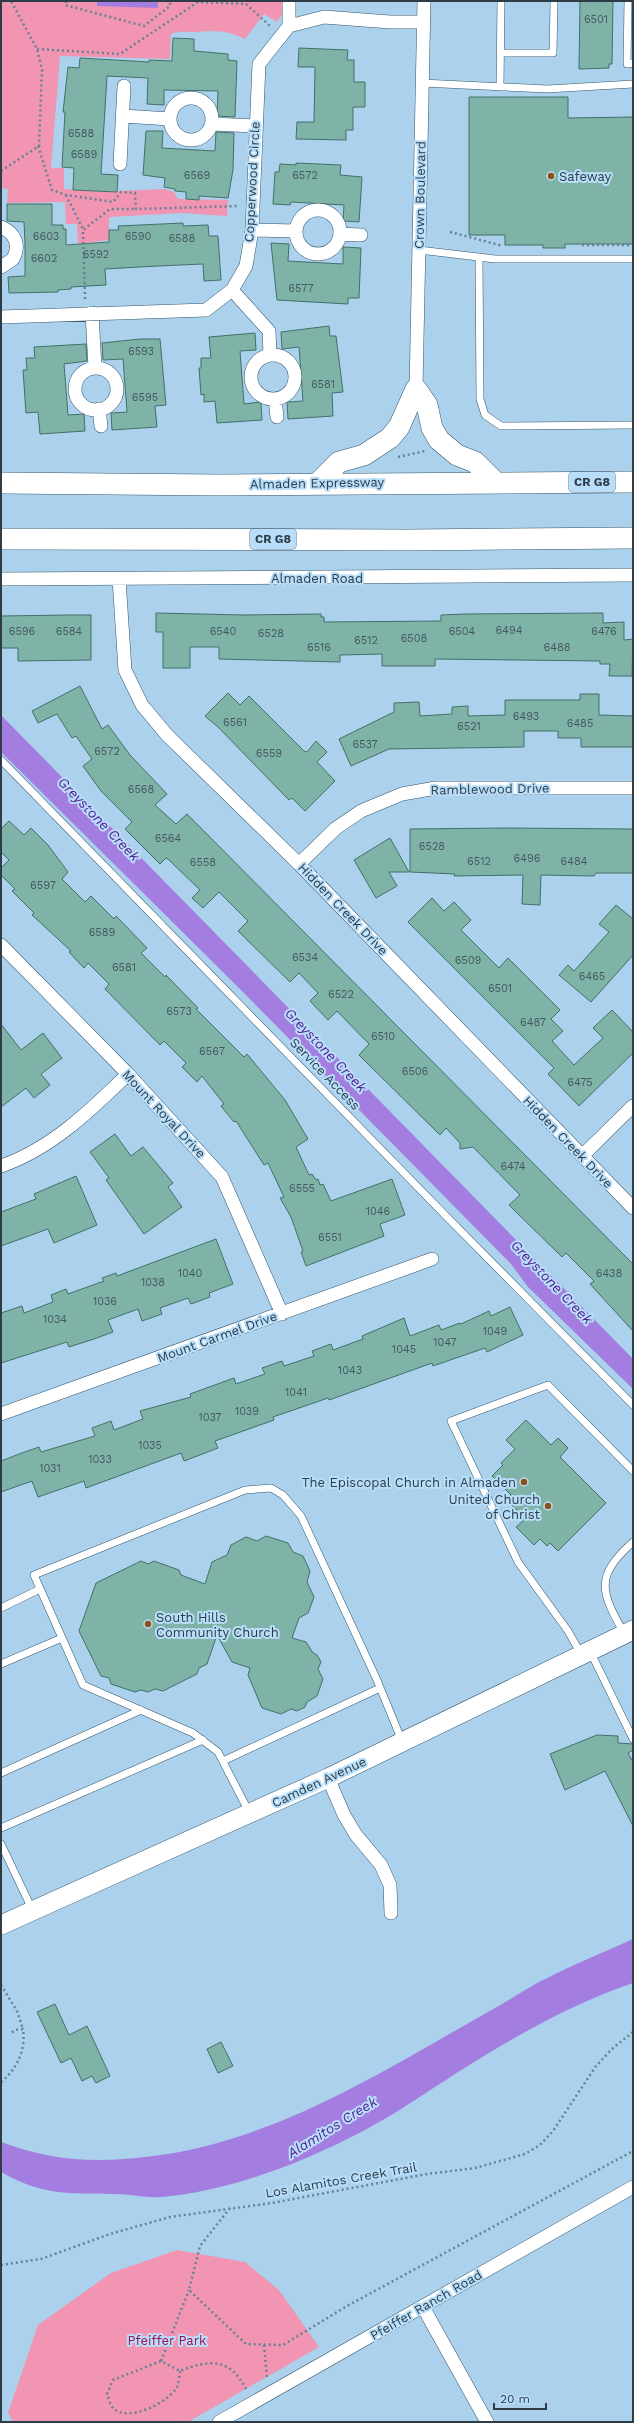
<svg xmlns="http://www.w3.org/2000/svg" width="634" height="2423" font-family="'Work Sans',sans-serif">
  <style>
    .green { fill: #f195b2 }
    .water { fill: #a37ee0 }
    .building { fill: #80b3a8; stroke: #407168 }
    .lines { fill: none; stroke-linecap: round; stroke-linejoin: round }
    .lane-casing { stroke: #33556d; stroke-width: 8 }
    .street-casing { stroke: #33556d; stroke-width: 14 }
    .secondary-casing { stroke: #33556d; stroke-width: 20 }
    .primary-casing { stroke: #33556d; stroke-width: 22 }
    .path { stroke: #688295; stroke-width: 2.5; stroke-dasharray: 2 3; stroke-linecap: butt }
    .lane { stroke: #fff; stroke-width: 7 }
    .street { stroke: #fff; stroke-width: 13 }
    .secondary { stroke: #fff; stroke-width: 19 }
    .primary { stroke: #fff; stroke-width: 21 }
    .poi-dot { fill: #8e5113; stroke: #b8defa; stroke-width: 1.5 }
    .labels { text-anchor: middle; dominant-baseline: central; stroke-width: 4; stroke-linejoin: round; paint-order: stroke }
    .number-label { font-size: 11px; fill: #425a5f }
    .shield { fill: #b8defa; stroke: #576d7d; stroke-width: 1 }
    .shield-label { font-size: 12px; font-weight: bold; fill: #2d3c47 }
    .poi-label { font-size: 13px; fill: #2d3c47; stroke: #b8defa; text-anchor: start }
    .street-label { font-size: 13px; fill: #2d3c47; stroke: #b8defa }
    .park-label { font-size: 13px; fill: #9d1254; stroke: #b8defa }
    .water-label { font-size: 14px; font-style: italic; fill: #551d91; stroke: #b8defa }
  </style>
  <rect width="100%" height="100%" fill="#abd1ed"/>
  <path class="green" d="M1,1H282V14L277,22L264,14L245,39C225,29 214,31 193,32C185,32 179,31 171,34L170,59L60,56L51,168H64V189L117,192L118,191L165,189L174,192L178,199L228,200L227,216L182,213L109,217V240L78,244L77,224H66L65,202L7,203L8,189L1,188Z
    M177,2250L245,2262L279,2290L319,2347L188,2422H13L8,2413L38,2325L111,2273Z"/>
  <path class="water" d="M97,1H158V8L97,6Z
    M1,715L633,1359V1389L528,1287L511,1264L237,986L1,752Z
    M633,1939V1983C554,2010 484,2055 415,2100C346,2146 245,2190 162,2197C145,2198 130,2194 114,2194C68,2193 43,2196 1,2172V2142C55,2162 96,2163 153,2156C279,2140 386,2069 495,2008C510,2000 524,1990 539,1982C570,1966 602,1953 633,1939Z"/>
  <path class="building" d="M580,1H613L612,64H609V68L579,69Z
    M173,38L194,39V51L228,54V60L237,61L235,117L217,116L218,91L164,90V105L147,104L148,78L107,76L101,174L118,175L117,192L73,190L74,168L62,167L65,112H63L68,67L79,68L80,58L149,62V60L172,61Z
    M299,48L348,50L347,60H354V82H365V107H353V130H346V140L296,139L297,122H314L315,67H298Z
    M469,97H568V118L633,117V244H565V248H543V245H505V235H469Z
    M146,131H163L162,148L215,151L216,132L234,133L233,170L228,198L199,196V200L186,199V192L175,191V189L164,187L165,178L143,175Z
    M296,163L341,165L340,175L362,177L359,222L343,221L344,205L291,202L290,205L273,204L275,172H279L280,164L296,165Z
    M7,204H52V225H63V229H66V245L109,242V230H119L118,226L183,223V226L208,225L209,236H218L221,280L204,281L203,264L158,266L105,269L106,285L71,287V289L58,290V292L9,293L8,277L25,276V244L24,222L7,221Z
    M271,243L289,244L288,261L343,264V247L361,248L359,298H348V304L277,300Z
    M329,326L330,336H336L343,392L332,393L333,416L288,419L287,402L303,401L299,347L282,349L281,332Z
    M255,333L256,350L240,351L244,404L261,402L262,420L217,423L215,401L204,402V394L201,395L199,368H201V358H211L209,337Z
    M140,339H160L166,405L155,406L157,427L112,430L111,413L127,412L123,359L103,360L102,343Z
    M86,344L87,361L64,364L68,415L84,414L85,431L40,434L38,412L26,413L23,370H27L26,358H35L34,347Z
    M156,613L244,615L321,614V617H324V622L441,621V615L465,614L603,613V623L624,622V640L633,639L632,676H609L610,664H600V661L435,659V666H382V654L340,655V662L219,659V647H190V668H163V632H156Z
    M67,615H91V660L18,661V648H1V616Z
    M80,686L102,729L108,725L130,755L167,794L155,805L176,824L187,814L633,1264V1331L590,1284L594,1281L566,1253L562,1257L509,1205L520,1195L473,1147L460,1149V1143L446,1128L440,1135L359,1055L369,1044L337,1011L328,1020L310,1001L318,993L299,973L290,982L238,931L248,921L219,892L203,908L192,898L200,890L169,860L166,858L160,864L125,829L132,822L101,791L83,766L92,759L76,736L72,738L57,714L38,723L32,711Z
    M228,693L240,705L249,696L304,751L307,752L316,741L327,752L317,762L335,781L305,811L292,798L289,800L218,727L205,716Z
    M580,694H599V715L633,716V747H581V738H558V731H524V747L389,749L351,766L339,739L394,712V703L419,702L420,716L452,714V707L468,706V716L505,715V700H580Z
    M9,821L24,835L31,828L48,845L68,872L62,879L85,902L91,896L114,919L116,916L147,948L141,953L165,977L166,975L198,1008L196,1009L244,1057L247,1054L285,1100L308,1139L296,1147L309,1175L312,1174L316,1180L318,1179L320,1185L323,1184L331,1201L392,1179L405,1215L380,1224L384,1236L306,1266L301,1252L303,1251L291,1217L280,1198L284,1197L268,1163L264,1165L236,1121L234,1122L221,1106L224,1104L202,1076L197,1082L182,1067L186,1063L164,1041L160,1045L105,989L109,984L88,963L84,968L69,952L71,951L32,915L34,913L12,891L15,889L1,875V868L9,860L1,852V829Z
    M507,828L633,829V873H596L594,876L541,875L540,905L522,904L523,875L454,876L455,874L410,872V829Z
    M390,838L409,872H389L397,886L376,898L354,860Z
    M432,898L444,911L454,902L471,920L461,930L499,968L508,958L560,1010L551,1019L563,1031L552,1041L574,1065L603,1038L593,1028L612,1010L633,1032V1053L579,1106L548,1074L554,1068L408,922Z
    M616,905L633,919V955L591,1002L559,975L568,965L574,971L609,932L599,924Z
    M1,1024L21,1050L43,1033L62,1058L41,1074L50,1085L34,1098L26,1088L1,1107Z
    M115,1134L131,1156L143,1147L173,1183L168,1187L182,1207L144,1234L106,1180L109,1178L90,1152Z
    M76,1176L97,1225L54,1243L48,1229L1,1246V1212L36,1199L34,1194Z
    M216,1239L233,1284L209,1293L210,1297L191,1304L188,1298L160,1308L162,1314L142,1321L138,1309L108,1320L113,1332L94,1339L69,1347L67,1342L1,1363V1313L22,1306L24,1313L53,1302L51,1295L66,1289L68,1294L104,1281L102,1278L116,1273L117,1276Z
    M510,1307L523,1335L487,1352L485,1348L433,1366L432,1363L329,1400L328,1398L273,1417L274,1420L215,1441L218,1448L184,1461L181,1453L86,1488L84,1481L38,1497L32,1481L1,1492V1461L22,1453L39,1447L41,1452L95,1436L92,1428L111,1421L114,1430L143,1419L140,1411L191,1397L190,1394L234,1378L236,1384L265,1374L262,1368L282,1361L284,1366L314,1356L312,1351L331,1344L333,1350L363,1339L362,1336L404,1318L410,1336L439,1325L441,1330L460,1323L461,1324L489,1311L491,1316Z
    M526,1420L551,1445L558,1438L568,1448L560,1457L606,1503L558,1551L550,1543L547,1546L540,1539L534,1545L516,1527L523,1521L515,1513L518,1511L506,1500L511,1495L492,1476L503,1465L501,1463L515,1449L506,1440Z
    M266,1536L288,1543L293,1552L303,1556L310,1571L307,1582L314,1597L308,1613L299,1618L292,1638L306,1642L313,1653L317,1655L321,1662L318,1669L323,1679L317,1696L307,1702L305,1707L297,1711L291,1709L281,1714L262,1708L248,1675L250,1668L232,1662L217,1635L207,1664L199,1668L197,1674L163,1691L155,1689L148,1692L141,1690L135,1692L111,1684L109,1678L101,1676L79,1631L96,1583L141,1561L148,1564L154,1561L179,1570L181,1575L205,1584L212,1562L227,1555L231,1545L246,1537L257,1541Z
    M597,1735L618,1736V1743L633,1744V1750L628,1753L633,1762V1826L605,1771L565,1790L550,1754Z
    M55,2004L69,2035L87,2026L110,2076L96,2083L92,2076L82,2081L71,2058L61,2063L37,2012Z
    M221,2042L233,2066L218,2073L207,2049Z"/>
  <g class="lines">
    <g class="lane-casing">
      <path id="lane" d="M628,1L627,64L633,63
        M500,53H553L554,1
        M422,83L547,89L633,84
        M500,87L501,1
        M419,250L495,259H633
        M479,257L480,399L485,415L501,426L633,425
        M1,760L446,1216L633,1405
        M1,1608L40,1589
        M624,1633C600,1591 595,1576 633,1542
        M590,1651L633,1739
        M581,1654L568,1631L518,1562L451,1421L548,1385L633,1471
        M1,1664L62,1638
        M223,1761L380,1688
        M1,1773L141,1710
        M249,1812L218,1752L193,1733L83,1685L34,1575L245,1490L271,1488L283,1495L301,1516L377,1680L402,1741
        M1,1828L203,1740
        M1,1844L33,1911"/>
    </g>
    <g class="street-casing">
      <path id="street" d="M289,1V26
        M170 119a21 21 0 1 1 42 0a21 21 0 1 1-42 0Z
        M123,116L170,119
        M213,124L255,126
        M120,164L124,86
        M296 232a22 22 0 1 1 44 0a22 22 0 1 1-44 0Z
        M1,227C16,233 20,246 13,259L1,267
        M252,230L296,231
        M340,234L361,235
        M232,290L269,331L270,355
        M92,313L95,368
        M1,317L206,310L232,290L246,266L252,230L259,64L289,26L324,17L390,22H423
        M251 377a22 22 0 1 1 44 0a22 22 0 1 1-44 0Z
        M75 389a21 21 0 1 1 42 0a21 21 0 1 1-42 0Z
        M416,389L424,1
        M275,399L277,417
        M99,409L101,426
        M1,579L633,575
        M119,579L125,670L142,705L167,735L299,864L633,1208
        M299,864L336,828L361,811L402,794L436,788H633
        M1,945L128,1074L222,1177L282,1314
        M582,1156L633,1106
        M1,1166C51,1149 91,1110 128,1074
        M1,1414L432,1259
        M328,1778L344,1815L356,1835L381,1865L390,1885L391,1913
        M423,2307L487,2422
        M219,2422L633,2187"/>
    </g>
    <g class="secondary-casing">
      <path id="secondary" d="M1,1925L328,1778L633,1630"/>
    </g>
    <g class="primary-casing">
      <path id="primary" d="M416,389L427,405L432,428L439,440L457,455L475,462L495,482
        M1,483L219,485L633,482
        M317,484L339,462L364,455L390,438L399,427L416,389
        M1,539L410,540L633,538"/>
    </g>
    <path class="path" d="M66,1L65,5L144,26L170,6V1
      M37,49L120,54L198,2L246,4L270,26
      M38,146L52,190L66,195L113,202L121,192L135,193L136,209L238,206
      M1,171L39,146L42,70L37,49L11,1
      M66,195L83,229
      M450,232L503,246
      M582,245H633
      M85,299L83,230L110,209H136
      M398,457L425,451
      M1,1985L17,2011L23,2029
      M1,2082C17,2069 26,2050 23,2029L15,2030L10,2034
      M230,2208L200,2246L189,2290L246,2344L283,2345L347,2306L633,2151
      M1,2265L41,2259L110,2234L170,2217L272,2203L427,2174L475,2168L525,2154L540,2145L553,2131L596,2066L613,2048L633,2032
      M264,2345L267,2378
      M161,2361L189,2290
      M180,2371C179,2376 179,2383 177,2387C168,2403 128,2423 113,2408C110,2405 109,2398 107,2394L113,2380L161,2361L180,2371C210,2359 230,2358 246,2389"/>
    <use href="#lane" class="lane"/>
    <use href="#street" class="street"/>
    <use href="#secondary" class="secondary"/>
    <use href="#primary" class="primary"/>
  </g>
  <g class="poi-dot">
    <circle cx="551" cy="176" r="4"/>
    <circle cx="524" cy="1482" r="4"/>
    <circle cx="548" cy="1506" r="4"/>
    <circle cx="148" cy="1624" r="4"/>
  </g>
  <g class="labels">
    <g class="number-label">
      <text x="596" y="19">6501</text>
      <text x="81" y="133">6588</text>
      <text x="84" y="154">6589</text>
      <text x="197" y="175">6569</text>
      <text x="305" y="175">6572</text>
      <text x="46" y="236">6603</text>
      <text x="138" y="236">6590</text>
      <text x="182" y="238">6588</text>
      <text x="96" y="254">6592</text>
      <text x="44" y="258">6602</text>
      <text x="301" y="288">6577</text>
      <text x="141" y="351">6593</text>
      <text x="323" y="384">6581</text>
      <text x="145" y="397">6595</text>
      <text x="509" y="630">6494</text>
      <text x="22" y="631">6596</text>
      <text x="69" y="631">6584</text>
      <text x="223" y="631">6540</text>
      <text x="462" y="631">6504</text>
      <text x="604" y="631">6476</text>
      <text x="271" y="633">6528</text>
      <text x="414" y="638">6508</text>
      <text x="366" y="640">6512</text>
      <text x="319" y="647">6516</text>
      <text x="557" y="647">6488</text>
      <text x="526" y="716">6493</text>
      <text x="235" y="722">6561</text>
      <text x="580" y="723">6485</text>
      <text x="469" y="726">6521</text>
      <text x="365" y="744">6537</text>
      <text x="107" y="751">6572</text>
      <text x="269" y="753">6559</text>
      <text x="141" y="789">6568</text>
      <text x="168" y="838">6564</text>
      <text x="432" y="846">6528</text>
      <text x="527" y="858">6496</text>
      <text x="479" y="861">6512</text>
      <text x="574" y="861">6484</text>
      <text x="203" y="862">6558</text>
      <text x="43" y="885">6597</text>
      <text x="102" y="932">6589</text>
      <text x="305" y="957">6534</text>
      <text x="468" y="960">6509</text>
      <text x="124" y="967">6581</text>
      <text x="592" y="976">6465</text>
      <text x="500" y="988">6501</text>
      <text x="341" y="994">6522</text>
      <text x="179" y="1011">6573</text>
      <text x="533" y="1022">6487</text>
      <text x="383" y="1036">6510</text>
      <text x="212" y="1051">6567</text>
      <text x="415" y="1071">6506</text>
      <text x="580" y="1082">6475</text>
      <text x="513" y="1166">6474</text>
      <text x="302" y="1188">6555</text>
      <text x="378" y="1211">1046</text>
      <text x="330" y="1237">6551</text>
      <text x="190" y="1273">1040</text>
      <text x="609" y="1273">6438</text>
      <text x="153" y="1282">1038</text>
      <text x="105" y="1301">1036</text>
      <text x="55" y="1319">1034</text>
      <text x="495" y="1331">1049</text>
      <text x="445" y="1342">1047</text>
      <text x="404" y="1349">1045</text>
      <text x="350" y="1370">1043</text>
      <text x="296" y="1392">1041</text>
      <text x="247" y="1411">1039</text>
      <text x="210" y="1417">1037</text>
      <text x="150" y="1445">1035</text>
      <text x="100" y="1459">1033</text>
      <text x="50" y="1468">1031</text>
    </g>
    <g class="shield">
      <rect x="569" y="472" width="46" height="20" rx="3"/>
      <rect x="250" y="529" width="46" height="20" rx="3"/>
    </g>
    <g class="shield-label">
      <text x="592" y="482">CR G8</text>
      <text x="273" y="539">CR G8</text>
    </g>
    <g class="poi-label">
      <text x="559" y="176">Safeway</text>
      <text x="516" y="1482" text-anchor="end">The Episcopal Church in Almaden</text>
      <text x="540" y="1499" text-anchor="end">United Church<tspan x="540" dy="15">of Christ</tspan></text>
      <text x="156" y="1617">South Hills<tspan x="156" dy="15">Community Church</tspan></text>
    </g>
    <g class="street-label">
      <text transform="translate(252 182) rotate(-87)">Copperwood Circle</text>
      <text transform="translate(420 195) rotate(-89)">Crown Boulevard</text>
      <text transform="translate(317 483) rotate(-1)">Almaden Expressway</text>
      <text x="317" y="578">Almaden Road</text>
      <text transform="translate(490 789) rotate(-1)">Ramblewood Drive</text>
      <text transform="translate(343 909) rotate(46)">Hidden Creek Drive</text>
      <text transform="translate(325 1074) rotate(46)">Service Access</text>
      <text transform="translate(164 1114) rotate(47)">Mount Royal Drive</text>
      <text transform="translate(568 1142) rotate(46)">Hidden Creek Drive</text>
      <text transform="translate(217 1337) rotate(-20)">Mount Carmel Drive</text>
      <text transform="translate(319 1782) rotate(-25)">Camden Avenue</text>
      <text transform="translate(341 2180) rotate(-10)">Los Alamitos Creek Trail</text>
      <text transform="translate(426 2305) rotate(-30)">Pfeiffer Ranch Road</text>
    </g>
    <g class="park-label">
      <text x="167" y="2340">Pfeiffer Park</text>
    </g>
    <g class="water-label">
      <text transform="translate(99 819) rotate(46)">Greystone Creek</text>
      <text transform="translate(326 1050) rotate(46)">Greystone Creek</text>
      <text transform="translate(552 1282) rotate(46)">Greystone Creek</text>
      <text transform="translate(332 2127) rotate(-32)">Alamitos Creek</text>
    </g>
  </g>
  <rect width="634" height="2423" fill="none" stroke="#2d3c47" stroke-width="4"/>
  <path d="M494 2403v6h52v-6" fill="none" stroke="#2d3c47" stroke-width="2"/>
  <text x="500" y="2403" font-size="12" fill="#2d3c47" stroke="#b8defa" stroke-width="3" paint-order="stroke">20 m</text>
</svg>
